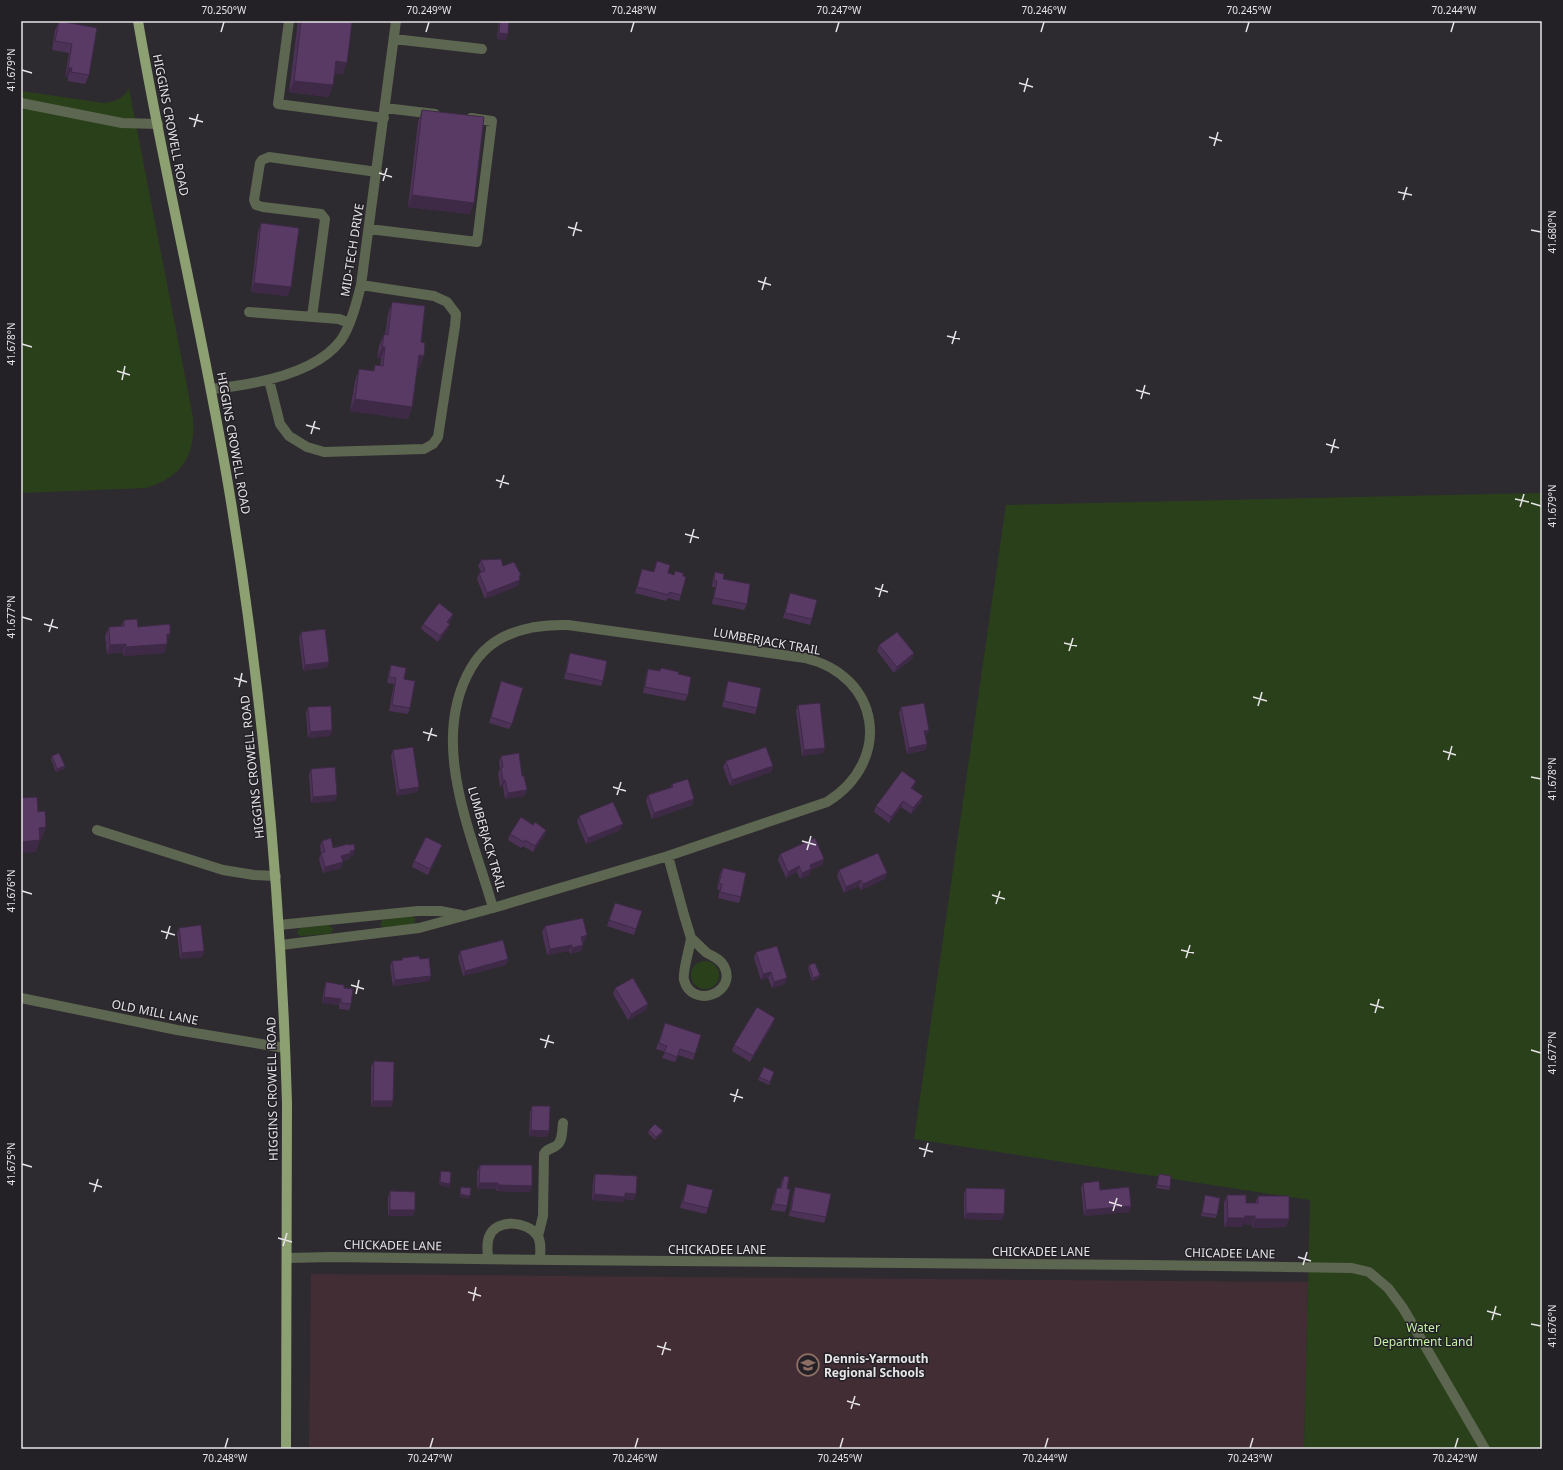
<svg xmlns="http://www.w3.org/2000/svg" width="1563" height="1470" font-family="'Noto Sans',sans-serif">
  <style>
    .education { fill: #412d33 }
    .green { fill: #2a401a }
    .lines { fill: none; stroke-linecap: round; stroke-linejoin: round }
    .minor { stroke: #5d6650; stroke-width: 10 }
    .major { stroke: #8da072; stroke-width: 10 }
    .wall { fill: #4d3257 }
    .shaded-wall { fill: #3e2947 }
    .building { fill: #593a65; stroke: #3e2947 }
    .ticks { fill: none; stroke: #e6e4e7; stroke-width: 1.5 }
    .labels { text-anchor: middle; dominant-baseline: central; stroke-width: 3; stroke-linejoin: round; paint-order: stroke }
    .street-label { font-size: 12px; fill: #e6e4e7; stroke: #242126 }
    .park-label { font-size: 12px; fill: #c3f1a5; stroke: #242126 }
    .poi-label { font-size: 12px; font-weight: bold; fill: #e6e4e7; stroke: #242126; text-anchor: start }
    .neatline { fill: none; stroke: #e6e4e7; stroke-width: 1.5 }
    .ticks-label { font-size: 10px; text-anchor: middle; fill: #e6e4e7 }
  </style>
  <rect width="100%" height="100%" fill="#2e2b30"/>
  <path class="education" d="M311,1274L1308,1282L1304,1449H309Z"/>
  <path class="green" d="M129,89L193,417C196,454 183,477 146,488L21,493V91L103,103C115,102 122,99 129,89Z
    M1542,493V1449H1304L1310,1200L914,1139L1006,505Z
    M411,916L416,919L413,924L384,928L381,926L380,924L382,920Z
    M329,925L333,929L332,932L329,934L300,936L297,934L298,930L300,928Z
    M691 975a14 14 0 1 1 28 0a14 14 0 1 1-28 0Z"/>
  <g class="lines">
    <path class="minor" d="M289,21L278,104L384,118
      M394,39L482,49
      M21,103L122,123L158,124
      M385,108L435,114
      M369,229L477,242L492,121L471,118
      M249,312L339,319L349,323
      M312,317L325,219L321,214L263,207L256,205L254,200L260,163L262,160L269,157L377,172
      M269,380L280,424L289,436L307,447L324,452L424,449L433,444L438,437L455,326L456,314L447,302L434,296L361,285
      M211,389C252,385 315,375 341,340C351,326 357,301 361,285L396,21
      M97,830L223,870L254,875L276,876
      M668,856L684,915L691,938
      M279,925L418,911H440L461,915
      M691,938C697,943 702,949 707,953C714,957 720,959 724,966C738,993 692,1010 684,980C682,972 690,948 691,938Z
      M281,945L419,928L493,908L668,856L827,802C893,761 881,676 805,658L568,625C530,624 491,633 471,668C428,742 472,834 493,908
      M21,998L177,1030L285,1048
      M538,1236L543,1216L544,1154C547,1148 553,1149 557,1145C563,1140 562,1130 563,1123
      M287,1258L333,1257L554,1260L1147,1265L1352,1268L1369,1272L1388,1288L1403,1308L1485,1449
      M488,1259C488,1252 486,1244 489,1237C496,1218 527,1221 537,1235C542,1242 540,1253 540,1260"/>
    <path class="major" d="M138,21C165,180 204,337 230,496C263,697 281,900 287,1103L286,1449"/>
  </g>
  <path class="wall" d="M59,21L97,28L89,75L85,84L68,81V77H65L69,53L52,50L55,30Z
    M298,21H346L343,74L334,73L329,97L289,92Z
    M499,21H509L506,40L497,39Z
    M422,110L470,214L408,207L418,122Z
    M261,223L288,296L251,292L258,232Z
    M392,302L421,342L424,356L419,368L417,367L412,407L408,419L350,411L355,381L359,369L373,371L375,365L380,366L381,359L377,358L379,346L384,334L385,335L388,314Z
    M481,560L503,566L520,579L518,586L485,599L477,579L479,573L481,572L478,566Z
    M657,561L668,573L674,575L675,571L681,595L679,601L668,598L666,601L635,593L642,569L653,572Z
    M715,572L747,604L744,610L712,604L715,587H712L713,578Z
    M790,593L812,619L810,625L783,618Z
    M453,614L451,620L449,623L448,629L438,642L421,629L423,624Z
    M124,620L167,642L164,653L123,656V652L107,654L105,636L109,627L121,626Z
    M301,632L329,662L327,667L303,671L299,638Z
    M879,645L914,653L912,659L894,673L877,651Z
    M570,653L603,681L601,686L564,679L568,659Z
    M391,665L410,708L408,714L389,711L394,684L387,683L389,671Z
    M661,668L678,674L688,695L685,701L643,693L646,675L648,669L660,671Z
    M501,681L512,724L509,729L489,723Z
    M728,681L757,708L755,714L722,707L726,687Z
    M798,705L823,753L802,756L796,711Z
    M308,707L332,730L330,736L308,738L306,713Z
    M901,707L927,735L925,736L927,744L925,750L907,754L899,713Z
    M393,750L419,787L417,792L397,796L391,756Z
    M52,756L65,766L64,769L56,772L51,759Z
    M501,756L522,776L527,790L524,796L505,799L503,786L500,787L498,773L500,769L499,762Z
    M726,761L773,766L771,772L730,786L723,767Z
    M311,769L337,795L335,801L311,803L309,775Z
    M672,784L694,799L692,805L652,819L646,801L648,795L671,787Z
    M914,787L913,789L921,802L911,814L901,807L889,823L874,812L876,806Z
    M579,816L620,830L586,844L577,822Z
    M533,825L546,830L544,836L533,852L523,846L521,848L508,840L510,834Z
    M322,841L333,848L353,856H350L349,859L343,861V862L341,868L323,873L319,859L321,853L320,846Z
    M440,851L428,875L412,867L414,861Z
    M780,854L824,859L822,865L811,870L809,875L800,879L797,872L786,878L778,860Z
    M723,868L741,897L739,903L718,898L720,890L717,889L720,874Z
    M839,870L887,873L885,879L861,890L859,886L844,893L837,876Z
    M615,903L636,929L634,935L607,926Z
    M545,926L587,935L585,941L582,942L583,945L581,951L570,954L569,951L547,955L542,932Z
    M179,928L204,951L202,957L180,959L177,933Z
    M460,951L508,959L506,965L463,976L458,957Z
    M756,952L785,984L772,988L768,978L761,980L754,958Z
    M402,958L420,959L431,976L429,981L393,986L390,967L392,961L402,960Z
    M809,965L819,978L812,981L808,968Z
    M326,982L344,988L351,1004L349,1010L339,1009V1005L322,1003L324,988Z
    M615,988L648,1004L646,1010L628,1020L613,994Z
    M665,1023L701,1035L693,1060L678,1055L675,1062L662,1058L665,1052L656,1049Z
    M773,1024L750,1062L732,1051L734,1045Z
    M374,1061L393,1101L391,1107H371V1067Z
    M764,1067L774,1072L769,1085L758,1080Z
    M532,1106L549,1131L547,1137L529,1136L530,1112Z
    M649,1130L662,1134L655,1140L648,1133Z
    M480,1165L532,1186L530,1192L496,1191V1189H477V1171Z
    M441,1171L449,1187L439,1185L440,1174Z
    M595,1174L636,1194L634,1200L624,1199L623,1202L592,1200L593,1180Z
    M1159,1174L1170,1187L1169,1190L1156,1188Z
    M784,1176L787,1206L785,1212L771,1210L775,1194L777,1188H780L781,1182Z
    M1083,1183L1131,1206L1129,1212L1084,1216L1081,1188Z
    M687,1184L708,1208L706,1214L680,1208Z
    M795,1187L826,1217L824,1223L789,1216L793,1193Z
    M966,1188L1004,1214L1002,1220L964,1219V1194Z
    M390,1191L415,1210L413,1216H388V1197Z
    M1205,1195L1217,1215L1216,1218L1201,1216Z
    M1227,1195L1246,1203H1255L1258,1196L1289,1219L1286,1227L1252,1228V1225L1243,1224L1242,1227H1224V1203Z"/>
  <path class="shaded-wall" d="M499,33L508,34L506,40L497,39Z
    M336,61L347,63L343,74L331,73Z
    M68,68H72L68,77H65Z
    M294,81L333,85L329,97L289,92Z
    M412,195L474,203L470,214L408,207Z
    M254,283L291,287L288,296L251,292Z
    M382,347H385L381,359L377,358Z
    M419,355L424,356L419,368L415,367Z
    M355,399L412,407L408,419L350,411Z
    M521,575L518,586L485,599L487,593Z
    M453,614L451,620L445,628L447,622Z
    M450,624L448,629L438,642L440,636Z
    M167,634H170L167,643Z
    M126,644L123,652L107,654L110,645Z
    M167,644L164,653L123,656L126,647Z
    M914,653L912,659L894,673L897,667Z
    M329,662L327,667L303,671L305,665Z
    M332,730L330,736L308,738L310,732Z
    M929,730L927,735L922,736L924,731Z
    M927,744L925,750L907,754L909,748Z
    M825,748L823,753L802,756L804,750Z
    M65,766L64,769L56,772L57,769Z
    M773,766L771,772L730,786L732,780Z
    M505,780L503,786L500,787L503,781Z
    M916,781L914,787L909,794L911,788Z
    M419,787L417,792L397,796L399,790Z
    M527,790L524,796L505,799L508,793Z
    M337,795L335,801L311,803L313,797Z
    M923,796L921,802L911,814L913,808Z
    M694,799L692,805L652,819L654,813Z
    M903,801L901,807L889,823L891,817Z
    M623,824L620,830L586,844L588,838Z
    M46,827L42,839H35L39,828Z
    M546,830L544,836L533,852L535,846Z
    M40,840L36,852L21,853V842Z
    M442,845L440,851L428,875L430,869Z
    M355,850L353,856H350L349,859L339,862L341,856L350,851Z
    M824,859L822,865L811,870L809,875L800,879L802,873L810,865Z
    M343,862L341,868L323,873L325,867Z
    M799,866L797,872L786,878L788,872Z
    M887,873L885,879L861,890L863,884Z
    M861,880L859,886L844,893L846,887Z
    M587,935L585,941L579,942L581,937Z
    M572,945L569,951L547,955L550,949Z
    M583,945L581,951L570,954L572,948Z
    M204,951L202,957L180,959L182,953Z
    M508,959L506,965L463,976L465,971Z
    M771,972L768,978L761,980L763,974Z
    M820,975L819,978L812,981L813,978Z
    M431,976L429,981L393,986L395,980Z
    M787,978L785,984L772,988L774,982Z
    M324,997L341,999L339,1005L322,1003Z
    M648,1004L646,1010L628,1020L631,1014Z
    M775,1018L773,1024L750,1062L753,1056Z
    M373,1101H393L391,1107H371Z
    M531,1130L549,1131L547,1137L529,1136Z
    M663,1131L662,1134L655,1140L656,1137Z
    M440,1182L450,1184L449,1187L439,1185Z
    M479,1183H498L496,1189H477Z
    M498,1185L532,1186L530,1192L496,1191Z
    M625,1193L636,1194L634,1200L624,1199L623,1202L592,1200L594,1194Z
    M460,1194L470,1196L469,1199L459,1197Z
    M1131,1206L1129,1212L1084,1216L1086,1210Z
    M390,1210H415L413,1216H388Z
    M966,1213L1004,1214L1002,1220L964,1219Z
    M1245,1216H1255L1252,1225L1243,1224L1242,1227H1224L1228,1218Z
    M1255,1219H1289L1286,1227L1252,1228Z"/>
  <path class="building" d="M59,21L97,28L89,75L71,72L72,68H68L72,44L55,41Z
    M301,21H346L352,22L347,63L336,61L333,85L294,81Z
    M500,21H509L508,34L499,33Z
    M422,110L484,117L474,203L412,195Z
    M261,223L299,228L291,287L254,283Z
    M392,302L425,306L421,342L425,343L424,356L419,355L412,407L355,399L359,369L374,371L375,365L383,366L385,347H382L384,334L388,335Z
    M501,559L503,566L514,562L521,575L519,576L520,580L487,593L479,573L485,571L481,560Z
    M657,561L670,565L668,573L674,575L675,571L683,573V576L686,577L681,595L669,592V595L637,587L642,569L654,572Z
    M715,572L724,574L723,579L750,584L747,604L714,598L717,581H714Z
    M790,593L817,600L812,619L785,613Z
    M439,603L453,614L447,622L450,624L440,636L423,624Z
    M137,619L138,627L170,624V634H167V644L126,647V644L110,645L109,627L124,626V620Z
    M325,629L329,662L305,665L301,632Z
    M897,632L914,653L897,667L879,645Z
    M570,653L607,661L603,681L566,673Z
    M391,665L406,668L404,679L415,681L410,708L392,705L396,678L389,677Z
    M661,668L679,672L678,674L691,677L688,695L645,687L648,669L660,671Z
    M501,681L523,688L512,724L491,717Z
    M728,681L761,688L757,708L724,701Z
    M820,703L825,748L804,750L798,705Z
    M924,703L929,730L924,731L927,744L909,748L901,707Z
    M331,706L332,730L310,732L308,707Z
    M413,747L419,787L399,790L393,750Z
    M766,747L773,766L732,780L726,761Z
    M59,753L65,766L57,769L52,756Z
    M519,753L522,776H524L527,790L508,793L505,780L503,781L501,767H503L501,756Z
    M335,767L337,795L313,797L311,769Z
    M902,771L916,781L911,788L923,796L913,808L903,801L891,817L876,806Z
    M688,779L694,799L654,813L648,795L673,787L672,784Z
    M37,797L38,812L45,811L46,827L39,828L40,840L21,842V798Z
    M613,802L623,824L588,838L579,816Z
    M521,817L533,825L535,822L546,830L535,846L525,840L524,842L510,834Z
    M426,837L442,845L430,869L414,861Z
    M331,838L333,848L348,844L349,845L354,844L355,850L350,851L351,853L341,856L343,862L325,867L321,853L325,852L322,841Z
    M815,838L824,859L810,865L811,869L802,873L799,866L788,872L780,854Z
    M878,853L887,873L863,884L861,880L846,887L839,870Z
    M723,868L746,873L741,897L720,892L722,884L719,883Z
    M615,903L642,911L636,929L609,920Z
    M583,918L587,935L581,937L583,945L572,948V945L550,949L545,926Z
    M201,925L204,951L182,953L179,928Z
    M503,940L508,959L465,971L460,951Z
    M777,946L787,978L774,982L771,972L763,974L756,952Z
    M419,956L420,959L429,958L431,976L395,980L392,961L403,960L402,958Z
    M815,963L820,975L813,978L809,965Z
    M633,978L648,1004L631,1014L615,988Z
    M326,982L344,985V988L353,989L351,1004L341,1003V999L324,997Z
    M757,1007L775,1018L753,1056L734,1045Z
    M665,1023L701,1035L695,1054L680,1049L677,1057L664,1052L667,1046L659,1043Z
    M374,1061L394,1062L393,1101H373Z
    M764,1067L774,1072L770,1082L759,1077Z
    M532,1106H550L549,1131L531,1130Z
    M655,1124L663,1131L656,1137L649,1130Z
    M480,1165H532V1186L498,1185V1183H479Z
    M441,1171L451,1172L450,1184L440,1182Z
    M595,1174L637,1176L636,1194L625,1193V1197L594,1194Z
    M1159,1174L1171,1176L1170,1187L1157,1185Z
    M784,1176L789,1177L787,1189H790L787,1206L774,1204L777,1188H781Z
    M1099,1181L1100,1190L1129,1187L1131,1206L1086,1210L1083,1183Z
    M687,1184L713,1190L708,1208L683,1202Z
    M461,1187L471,1188L470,1196L460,1194Z
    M795,1187L831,1194L826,1217L791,1211Z
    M966,1188L1005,1189L1004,1214L966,1213Z
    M390,1191L415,1192V1210H390Z
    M1205,1195L1220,1198L1217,1215L1202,1213Z
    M1227,1195H1246V1203H1258V1196H1289V1219H1255V1216H1245V1218H1228Z"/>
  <path class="ticks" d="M221,32L224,22M426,32L429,22M631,32L634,22M836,32L839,22M1041,32L1044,22M1246,32L1249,22M1451,32L1454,22M22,70L32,73M1019,83L1033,87M1024,92L1028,78M189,118L203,122M194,127L198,114M1209,137L1222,141M1214,146L1218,132M379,173L392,177M383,181L387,168M1398,192L1412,195M1403,200L1407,187M568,227L582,231M1531,230L1541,232M573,236L577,222M758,281L771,285M762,290L766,277M947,336L960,339M22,344L32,347M952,344L956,331M117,371L130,375M122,380L125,366M1136,390L1150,394M1141,399L1145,385M306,425L320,429M311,434L315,421M1326,444L1339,448M1331,453L1335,439M496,480L509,484M500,488L504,475M1515,499L1529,502M1531,503L1541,506M1520,507L1524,494M685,534L699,538M690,543L694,529M875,588L888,592M879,597L883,584M22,617L32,620M44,624L58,628M49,632L53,619M1064,643L1077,646M1069,651L1073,638M234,678L247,682M239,687L242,673M1253,697L1267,701M1258,706L1262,692M423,732L437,736M428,741L432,728M1443,751L1456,755M1448,760L1452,746M1531,777L1541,779M613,787L626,791M617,795L621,782M802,841L816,845M807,850L811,836M22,891L32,894M992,895L1005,899M996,904L1000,891M161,931L175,935M166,939L170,926M1181,950L1194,953M1186,958L1190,945M351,985L364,989M356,994L359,980M1370,1004L1384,1008M1375,1013L1379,999M540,1039L554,1043M545,1048L549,1035M1531,1050L1541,1053M730,1094L743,1098M734,1102L738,1089M919,1148L933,1152M924,1157L928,1143M22,1164L32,1167M89,1183L102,1187M94,1192L98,1179M1109,1202L1122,1206M1113,1211L1117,1198M278,1238L292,1242M283,1246L287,1233M1298,1257L1311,1261M1303,1265L1307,1252M468,1292L481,1296M473,1301L476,1287M1487,1311L1501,1315M1492,1320L1496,1306M1531,1324L1541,1326M657,1346L671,1350M662,1355L666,1342M847,1401L860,1405M851,1409L855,1396M225,1448L228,1438M430,1448L433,1438M635,1448L638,1438M840,1448L843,1438M1045,1448L1048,1438M1250,1448L1253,1438M1455,1448L1458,1438"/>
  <defs>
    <g id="school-ring" transform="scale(1.15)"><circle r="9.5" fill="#242126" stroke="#8d6e63" stroke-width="1.5"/><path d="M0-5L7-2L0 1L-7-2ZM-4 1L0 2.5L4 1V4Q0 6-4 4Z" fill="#8d6e63"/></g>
  </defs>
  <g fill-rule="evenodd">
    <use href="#school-ring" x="808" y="1365"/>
  </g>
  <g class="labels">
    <g class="street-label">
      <text transform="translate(171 125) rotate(79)">HIGGINS CROWELL ROAD</text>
      <text transform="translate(352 250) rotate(-81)">MID-TECH DRIVE</text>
      <text transform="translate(234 443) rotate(80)">HIGGINS CROWELL ROAD</text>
      <text transform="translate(767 641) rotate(10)">LUMBERJACK TRAIL</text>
      <text transform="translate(252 767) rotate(-96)">HIGGINS CROWELL ROAD</text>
      <text transform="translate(487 839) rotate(74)">LUMBERJACK TRAIL</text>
      <text transform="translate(155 1012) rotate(11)">OLD MILL LANE</text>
      <text transform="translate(272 1089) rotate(-91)">HIGGINS CROWELL ROAD</text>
      <text transform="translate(393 1245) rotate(1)">CHICKADEE LANE</text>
      <text x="717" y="1249">CHICKADEE LANE</text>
      <text x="1041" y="1251">CHICKADEE LANE</text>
      <text transform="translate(1230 1253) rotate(1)">CHICADEE LANE</text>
    </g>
    <g class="park-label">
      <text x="1423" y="1327">Water<tspan x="1423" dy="14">Department Land</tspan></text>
    </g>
    <g class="poi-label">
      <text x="824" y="1358">Dennis-Yarmouth<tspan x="824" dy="14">Regional Schools</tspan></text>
    </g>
  </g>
  <rect width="1563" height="1470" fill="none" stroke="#242126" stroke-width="44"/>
  <rect x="22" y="22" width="1519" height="1426" class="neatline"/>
  <g class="ticks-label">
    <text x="224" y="14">70.250°W</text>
    <text x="429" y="14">70.249°W</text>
    <text x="634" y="14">70.248°W</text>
    <text x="839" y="14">70.247°W</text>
    <text x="1044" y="14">70.246°W</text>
    <text x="1249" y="14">70.245°W</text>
    <text x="1454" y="14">70.244°W</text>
    <text transform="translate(11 70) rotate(-90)" y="4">41.679°N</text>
    <text transform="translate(1552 232) rotate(-90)" y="4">41.680°N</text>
    <text transform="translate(11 344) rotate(-90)" y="4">41.678°N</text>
    <text transform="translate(1552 506) rotate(-90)" y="4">41.679°N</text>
    <text transform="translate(11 617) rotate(-90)" y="4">41.677°N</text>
    <text transform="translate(1552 779) rotate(-90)" y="4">41.678°N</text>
    <text transform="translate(11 891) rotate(-90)" y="4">41.676°N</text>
    <text transform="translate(1552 1053) rotate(-90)" y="4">41.677°N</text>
    <text transform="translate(11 1164) rotate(-90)" y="4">41.675°N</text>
    <text transform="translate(1552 1326) rotate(-90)" y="4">41.676°N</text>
    <text x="225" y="1462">70.248°W</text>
    <text x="430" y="1462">70.247°W</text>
    <text x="635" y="1462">70.246°W</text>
    <text x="840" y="1462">70.245°W</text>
    <text x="1045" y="1462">70.244°W</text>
    <text x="1250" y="1462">70.243°W</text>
    <text x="1455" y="1462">70.242°W</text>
  </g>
</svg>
